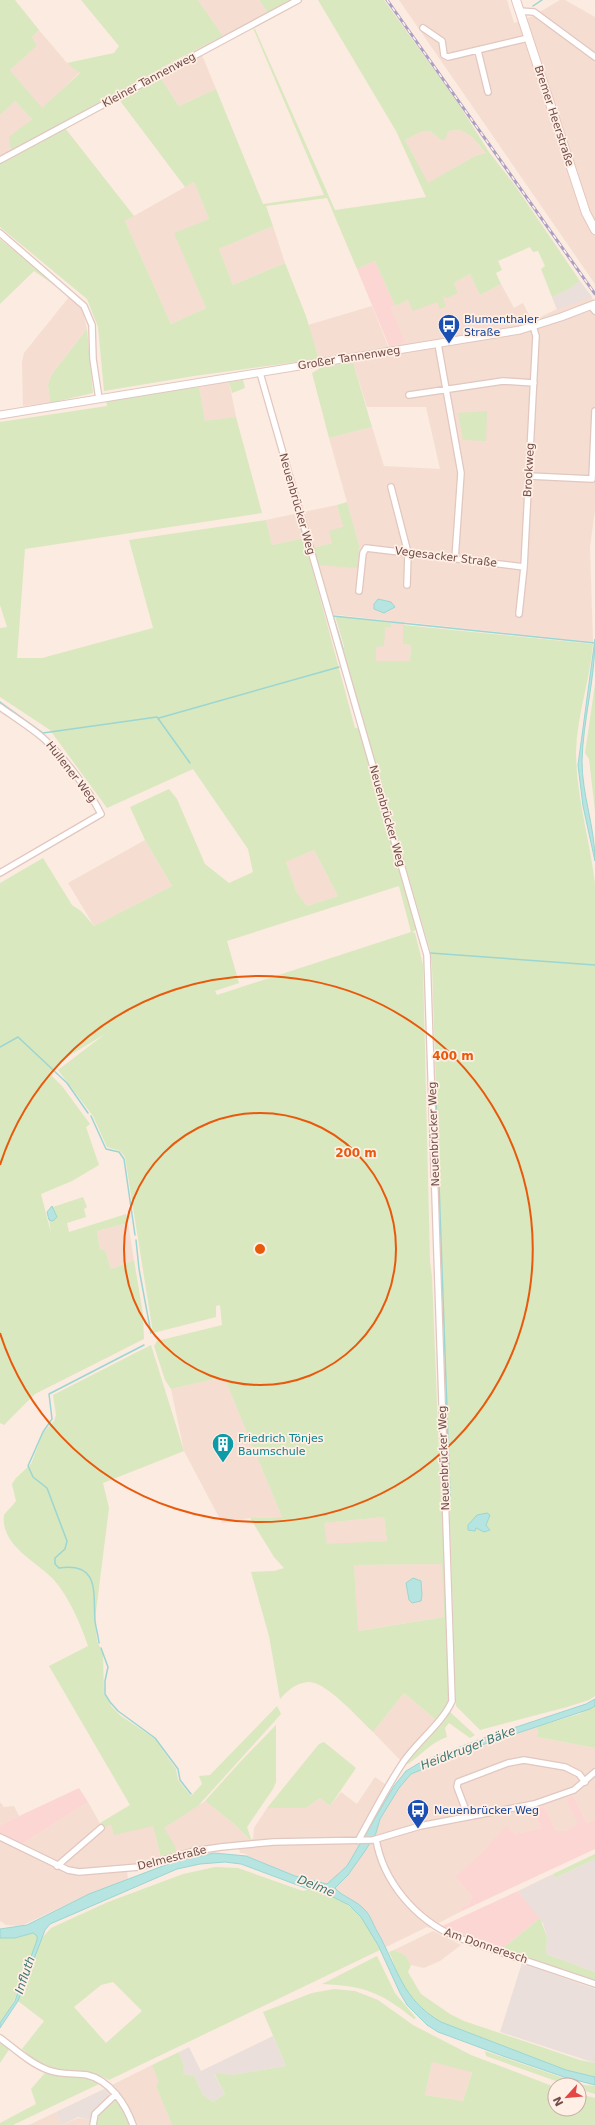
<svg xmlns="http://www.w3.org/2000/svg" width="595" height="2125" font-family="'DejaVu Sans',sans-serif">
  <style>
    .residential { fill: #f5ddd1 }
    .commercial { fill: #fcd6d3 }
    .industrial { fill: #eadfdb }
    .green { fill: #d9e8bf; fill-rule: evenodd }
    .water { fill: #b5e4e1; stroke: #9bd6d2 }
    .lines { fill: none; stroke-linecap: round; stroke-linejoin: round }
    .stream { stroke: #9bd6d2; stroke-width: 1.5 }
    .minor-casing { stroke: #e1c7bf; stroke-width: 8 }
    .tertiary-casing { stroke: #e1c7bf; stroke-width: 9 }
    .secondary-casing { stroke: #e6c6bc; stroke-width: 10 }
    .minor { stroke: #fff; stroke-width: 5.5 }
    .tertiary { stroke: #fff; stroke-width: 7 }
    .secondary { stroke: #fff; stroke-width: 8 }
    .rail-casing { stroke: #aba0c4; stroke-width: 3 }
    .rail { stroke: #ffefe5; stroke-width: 1.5; stroke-dasharray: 4.5; stroke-linecap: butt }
    .ring { fill: none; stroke: #e8590c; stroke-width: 2 }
    .labels { text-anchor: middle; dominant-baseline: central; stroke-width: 3.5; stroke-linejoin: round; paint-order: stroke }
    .street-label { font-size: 11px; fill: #724d48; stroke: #ffefe5 }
    .transit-label { font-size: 11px; fill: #164399; stroke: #ffefe5; text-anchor: start }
    .culture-label { font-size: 11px; fill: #0d838f; stroke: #ffefe5; text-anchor: start }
    .water-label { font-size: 12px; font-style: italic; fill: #3c7875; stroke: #ffefe5 }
    .centre { fill: #e8590c; stroke: #ffefe5; stroke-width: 2 }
    .ring-label { font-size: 12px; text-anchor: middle; font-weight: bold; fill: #e8590c; stroke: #ffefe5; stroke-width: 3.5; stroke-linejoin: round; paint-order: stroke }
  </style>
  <rect width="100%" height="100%" fill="#fcebe0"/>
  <path class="residential" d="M198,0H259L268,13L223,36Z
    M399,0H507L514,23L533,16L560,0H565L595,17V284Z
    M39,30L67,63L80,72L42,109L10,70L37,46L32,37Z
    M202,55L216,89L179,106L160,77Z
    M15,101L32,119L10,137L11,151L0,157V115Z
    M460,130L471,136L486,153L475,156L428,184L405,140L421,132L430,131L441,140L448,131Z
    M194,182L209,219L175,233L206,308L171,324L125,221Z
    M273,226L285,263L233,285L219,249Z
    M470,274L480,295L501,284L514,308L523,303L532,321L557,309L552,297L569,289L580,281L595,302V510L590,547L593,642L404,622L403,644L411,645L410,661H375L376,647L385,627H391V621L330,614L316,565L359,545L329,438L372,427L384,466L440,469L426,407H367L353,362L322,367L308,325L372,306L388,346L404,343L391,308L408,300L437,302L441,309L442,296L458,293L454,283Z
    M69,297L82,307L87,329L52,374L48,384L50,403L23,406L22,362L24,353Z
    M224,382H229L236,417L205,422L199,387Z
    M337,505L343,527L332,543L312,548L308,537L272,545L266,520Z
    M145,840L172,886L94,926L68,883Z
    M314,850L338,896L307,906L297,893L286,862Z
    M128,1223L134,1260L111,1269L105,1250H100L97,1231Z
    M224,1377L282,1517L250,1518L222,1523L184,1451L171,1389Z
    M384,1517L387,1541L327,1545L323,1523Z
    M443,1564L444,1617L357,1631L354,1565Z
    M404,1693L436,1720L400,1760L373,1732Z
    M536,1727L538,1734L537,1737L595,1748V1819L587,1823L573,1795L566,1799L579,1824L565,1831H556L544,1806L532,1808L541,1828L515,1834L506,1827L479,1857L455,1877L472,1896L469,1904L460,1908L462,1911L429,1928L427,1927L386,1947L366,1910L335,1888L348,1875L365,1851L376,1833L380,1819L399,1788L411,1774L425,1767Z
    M375,1777L392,1789L347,1866L327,1884L295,1876L246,1856L247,1854L240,1853L239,1848L199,1852L179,1858L164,1828L205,1801L233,1823L249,1839H253L254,1828L267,1808H306L320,1798L330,1806L341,1792L357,1804Z
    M0,1802L4,1807L14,1806L19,1816L0,1825Z
    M88,1802L103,1829L111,1823L153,1826L162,1863L127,1871L128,1880L89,1894L21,1926L6,1925L0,1921V1835L22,1844Z
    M433,1931L461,1945L440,1961L424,1968L411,1965L405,1955L394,1950Z
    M432,2062L472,2071L463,2101L425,2095Z
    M152,2065L160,2083L156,2086L172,2125H131L119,2102L104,2089Z
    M56,2112L62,2125L78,2118L91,2120L90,2125H29Z"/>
  <path class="commercial" d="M375,261L395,306L391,308L405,343L389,346L357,269Z
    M79,1788L88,1802L22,1844L0,1835V1825Z
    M573,1795L587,1823L595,1819V1849L462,1911L460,1908L469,1904L472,1896L455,1877L480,1855L506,1826L515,1834L541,1828L532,1808L544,1806L556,1831H565L578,1824L566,1799Z
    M518,1891L540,1918L503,1948L440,1927Z"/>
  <path class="industrial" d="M580,281L592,297L557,309L552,297L569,289Z
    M595,1859V1972L546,1954L547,1937L543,1923L518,1891L553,1874L555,1878Z
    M522,1963L595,1989V2063L500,2032Z
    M273,2036L286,2066L232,2075L214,2074L225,2094L213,2102L203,2095L194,2076L182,2074L184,2066L179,2052L189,2047L201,2071Z
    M104,2089L112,2096L92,2115L90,2120L78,2117L62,2125L56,2112Z"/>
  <path class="green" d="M0,0H15L39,30L32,37L37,46L10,70L42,108L80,73L67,63L114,53L119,46L81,0H198L223,36L176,60L11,151L9,137L32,119L15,101L0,115Z
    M259,0H293L268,13Z
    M318,0H384L458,103L489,152L514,184L580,281L569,289L552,297L541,269L545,266L538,251L533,252L530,247L498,261L502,270L496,273L501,284L480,295L470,274L454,283L458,293L447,298L442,296L446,306L440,309L437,302L413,311L408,300L395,306L375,261L357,269L327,198L266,206L273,226L219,249L233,285L285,263L306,316L319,359L194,376L104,391L98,327L87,299L0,227V163L65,128L134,216L125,221L171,324L206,308L174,233L209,219L194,182L185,187L118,98L160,77L179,106L216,89L263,204L324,195L253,28L255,29L335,210L426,197L396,131ZM460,130L471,136L486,153L475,156L428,183L405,140L421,132L430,131L441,140H445L448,131Z
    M0,239L34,267H38L70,296L34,271L0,304Z
    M87,329L93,393L50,403L48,384L52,374Z
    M353,362L372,427L329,438L312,373L322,367Z
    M243,380L245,388L232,393L229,382Z
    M199,387L205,421L236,417L262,513L25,549L17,658H42L153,628L129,540L266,520L272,545L304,538L355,728H360L418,929L412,932L415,933L423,965L430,1262L432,1276L441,1504L444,1511L449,1695L447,1707L436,1720L404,1693L373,1732C360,1720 325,1680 308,1682C296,1683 288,1690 280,1699L269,1636L251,1572L274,1571L284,1568L274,1557L250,1518L282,1517L224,1377L171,1389L165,1380L154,1346L157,1341L222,1325L220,1305L216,1306V1317L153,1333L125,1157L120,1151L107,1147L93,1116L58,1070L105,1034L64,1059L49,1073L62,1086L90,1124L86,1127L99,1165L72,1181L41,1194L51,1233L49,1220L53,1221L57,1217L53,1207L83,1197L87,1207L84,1209L86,1217L67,1223L69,1232L126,1214L128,1223L97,1231L100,1250H105L111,1269L134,1260L143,1314L144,1339L35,1394L4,1425L0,1423V883L43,858L72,905L81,911L94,926L172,886L145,840L130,807L169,789L177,799L205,864L229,883L253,872L248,849L193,769L107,808L50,730L0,697V628L7,627L0,605V422L107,406L106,400ZM314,850L338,896L307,906L297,893L286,862ZM399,886L411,932L217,995L215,991L239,983L227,941ZM384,1517L387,1541L327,1544L324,1523ZM442,1564L444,1617L358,1631L354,1565Z
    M487,411L486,441L463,440L458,413Z
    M347,502L359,545L358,568L316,565L312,548L332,543L329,531L343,527L337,505Z
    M335,616L391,623V627H385L384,646L376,647V661H410L411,645L403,644V625L593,644C590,680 577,715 576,752C576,797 590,840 595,884V1696L589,1700L567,1707L480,1730L456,1706L432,966L430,950L344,658V646ZM484,1514L489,1515L486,1525L490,1529L476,1528L477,1515Z
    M595,684V811L589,759L585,753Z
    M151,1345L184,1451L103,1483L109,1508L95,1619L97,1641L103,1654L104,1694L112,1707L121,1716L154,1738L176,1769L178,1780L191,1796L202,1784L199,1776L210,1775L277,1706L281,1714L198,1806L164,1828L174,1844L177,1854L161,1858L153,1826L114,1835L111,1824L103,1829L100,1823L130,1805L49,1666L88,1646C81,1625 69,1597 54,1580C39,1563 0,1546 4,1515C7,1510 13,1506 16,1501L12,1484L16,1478L31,1464L43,1433L54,1421L56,1415L53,1395Z
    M595,1706V1748L537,1737L538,1733L536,1727L579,1714Z
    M450,1712L475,1735L470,1738L449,1723L445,1728L447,1737C432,1742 421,1755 408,1764L405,1763L442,1718Z
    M276,1725V1782L273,1789L247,1827L251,1839H249L233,1823L205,1801L242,1760Z
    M324,1742L356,1768L330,1806L320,1798L306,1808H267L319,1744Z
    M595,1854V1859L555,1878L553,1874Z
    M215,1867L238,1868L303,1891C311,1888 320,1891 327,1894C355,1905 369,1923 380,1950L109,2080C85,2067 77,2074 54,2070C42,2067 31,2057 22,2049L44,2021L18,2001L41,1939L51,1928L108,1902L183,1874ZM113,1982L142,2011L106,2043L74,2007L101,1985Z
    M540,1918L547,1937L546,1954L595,1972V1981L503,1948Z
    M33,1933L37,1935V1940C29,1970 18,1998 0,2023V1938H15Z
    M394,1950L405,1955L411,1965L408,1972L421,1994L450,2014L464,2021L580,2060L595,2063V2077L566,2070L441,2022C421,2010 407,1995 397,1973C394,1966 393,1959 389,1952Z
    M377,1956L395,1993L416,2018L414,2019C381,1992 364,1986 322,1984Z
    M334,1989L355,1991L378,2000L413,2025L471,2055L555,2087V2109H579V2094L595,2098V2125H172L156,2086L159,2082L152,2065L179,2052L184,2066L183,2074L194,2076L203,2095L213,2102L225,2094L214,2073L232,2075L286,2066L263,2012L312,1993ZM432,2062L472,2072L463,2101L425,2095Z
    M0,2041L10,2048L0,2063Z
    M485,2051L584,2085L595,2086V2094L579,2089V2085H567L486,2056Z
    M45,2073L88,2079L99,2084L13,2125H0V2123L36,2104L31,2089Z
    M115,2101H119L131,2125H95C98,2113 103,2105 115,2101Z"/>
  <path class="water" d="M378,599L391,602L395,607L384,613L374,609V604Z
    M595,639C595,680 583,720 582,761C582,795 595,827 595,861L583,806L578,765Z
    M52,1206L57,1217L53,1221L49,1220L47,1212Z
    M487,1513L490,1515L486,1525L490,1530L484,1532L476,1528L475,1531L468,1530V1525L477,1515Z
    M413,1578L421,1581L422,1595L421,1601L412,1603L409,1600L406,1583Z
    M595,1699V1706L590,1709L482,1745L411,1774L399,1788L380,1819L376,1833L365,1851L348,1875L335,1888C343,1897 356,1900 365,1910C370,1915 373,1924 377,1931C398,1968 401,1999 441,2022L566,2070L595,2077V2085L564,2077L503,2056L438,2032L427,2025L407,2005L400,1993L378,1945L361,1917L349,1905L323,1892L308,1889L241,1864L225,1862L200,1864L177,1869L50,1924L45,1930L18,2001L0,2028V2023L15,2001L37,1940V1936L33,1933L15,1938H0V1929L27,1925L89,1894L176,1861L214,1853L246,1856L295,1876L327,1884L347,1866L394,1786L406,1771L421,1762L486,1737L586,1704Z"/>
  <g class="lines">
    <path class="stream" d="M533,6L542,0
      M343,649L333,616L595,643
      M0,702L43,733L157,717L190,763
      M159,718L339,667
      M417,930L421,945
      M430,953L595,965
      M0,1047L18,1037L67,1083L88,1113
      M436,1098L450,1496
      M91,1116L106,1149L119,1152L124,1159L135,1235
      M136,1240L139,1269L151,1333
      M99,1643C98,1635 96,1628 95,1621C93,1592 100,1562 59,1568L55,1564V1558L65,1549L67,1541L47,1488L33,1477L28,1466L43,1432L52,1419L49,1394L144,1345
      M101,1648L108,1667L105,1681V1694L110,1702L118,1711L155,1738L178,1769L180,1780L191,1794"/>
    <g class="minor-casing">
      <path id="minor" d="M519,11L534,12L595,57
        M423,28L442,41L444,55L448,57L528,38
        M478,51L488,92
        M0,160L298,0
        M0,233L84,306L92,325L93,359L99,399
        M591,306L595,311
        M438,344L461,473L455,559
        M260,373L427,955L452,1701C443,1722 418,1741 404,1761C387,1786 373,1814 358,1841
        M409,395L503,381L534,383
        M529,476L592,479L595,411
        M391,487L408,553L407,585
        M359,591L363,553L366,548L524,567
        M519,614L524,567L536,336L533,326
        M0,707C14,717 30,727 43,738C63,756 89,790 101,814L0,873
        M468,1816L457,1787L458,1782L508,1763L524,1760L565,1767L579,1774L585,1782
        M0,1837L68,1870L79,1872L139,1867L194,1851L221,1847L273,1842L373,1840L420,1826L534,1804L574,1790L595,1772
        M376,1839C383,1882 416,1920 456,1937L595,1984
        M57,1866L101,1828
        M0,2038C15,2049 31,2064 48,2070C61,2075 74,2073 87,2075C110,2080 126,2105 133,2125
        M93,2125L95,2114L116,2094"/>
    </g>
    <g class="tertiary-casing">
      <path id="tertiary" d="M0,415L520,330L561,317L595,304"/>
    </g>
    <g class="secondary-casing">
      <path id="secondary" d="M516,0L586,213L595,230"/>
    </g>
    <use href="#minor" class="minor"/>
    <use href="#tertiary" class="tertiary"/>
    <use href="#secondary" class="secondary"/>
    <g class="rail-casing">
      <path id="rail" d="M387,0L595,294"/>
    </g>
    <use href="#rail" class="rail"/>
  </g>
  <g class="ring">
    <circle cx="260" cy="1249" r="136"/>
    <path d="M0 1165A273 273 0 1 1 0 1333"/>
  </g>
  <defs>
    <g id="bus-pin" transform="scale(1.15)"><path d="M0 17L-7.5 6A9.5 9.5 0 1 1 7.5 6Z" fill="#1a4fb4" stroke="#ffefe5"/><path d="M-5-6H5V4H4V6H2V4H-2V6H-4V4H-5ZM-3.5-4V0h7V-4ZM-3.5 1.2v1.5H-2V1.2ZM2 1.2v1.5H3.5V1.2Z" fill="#fff"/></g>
    <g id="building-pin" transform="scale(1.15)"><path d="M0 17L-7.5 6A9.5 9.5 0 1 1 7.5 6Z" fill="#0f9aa8" stroke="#ffefe5"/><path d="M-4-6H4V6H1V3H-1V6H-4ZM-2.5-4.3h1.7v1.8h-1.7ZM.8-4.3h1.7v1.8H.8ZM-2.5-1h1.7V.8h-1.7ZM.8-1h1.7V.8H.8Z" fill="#fff"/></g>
  </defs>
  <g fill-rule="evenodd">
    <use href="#bus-pin" x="449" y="325"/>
    <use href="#building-pin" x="223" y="1444"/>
    <use href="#bus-pin" x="418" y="1810"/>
  </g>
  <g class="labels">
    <g class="street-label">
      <text transform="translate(149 80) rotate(-28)">Kleiner Tannenweg</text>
      <text transform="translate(554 116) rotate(72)">Bremer Heerstraße</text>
      <text transform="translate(349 358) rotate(-9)">Großer Tannenweg</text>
      <text transform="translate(529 470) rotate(-87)">Brookweg</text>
      <text transform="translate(297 504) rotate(74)">Neuenbrücker Weg</text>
      <text transform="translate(446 557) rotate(7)">Vegesacker Straße</text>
      <text transform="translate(71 772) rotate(52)">Hullener Weg</text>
      <text transform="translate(387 816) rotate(74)">Neuenbrücker Weg</text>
      <text transform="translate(434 1134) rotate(-92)">Neuenbrücker Weg</text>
      <text transform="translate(444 1458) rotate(-92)">Neuenbrücker Weg</text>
      <text transform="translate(172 1858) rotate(-14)">Delmestraße</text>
      <text transform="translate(486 1946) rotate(19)">Am Donneresch</text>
    </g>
    <g class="transit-label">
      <text x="464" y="319">Blumenthaler<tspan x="464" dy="13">Straße</tspan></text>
      <text x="434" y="1810">Neuenbrücker Weg</text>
    </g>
    <g class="culture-label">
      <text x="238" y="1438">Friedrich Tönjes<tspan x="238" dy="13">Baumschule</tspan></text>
    </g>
    <g class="water-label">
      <text transform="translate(468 1748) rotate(-21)">Heidkruger Bäke</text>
      <text transform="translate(316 1886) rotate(22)">Delme</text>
      <text transform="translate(25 1975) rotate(-71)">Influth</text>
    </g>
  </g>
  <circle cx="260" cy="1249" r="6" class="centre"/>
  <g class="ring-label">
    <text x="453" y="1060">400 m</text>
    <text x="356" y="1157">200 m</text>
  </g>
  <g transform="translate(567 2097) rotate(243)"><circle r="19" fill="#ffefe5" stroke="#c7aea6"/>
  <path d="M0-3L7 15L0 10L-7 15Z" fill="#e64545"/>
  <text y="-6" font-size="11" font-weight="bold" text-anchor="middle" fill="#724d48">N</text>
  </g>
</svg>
